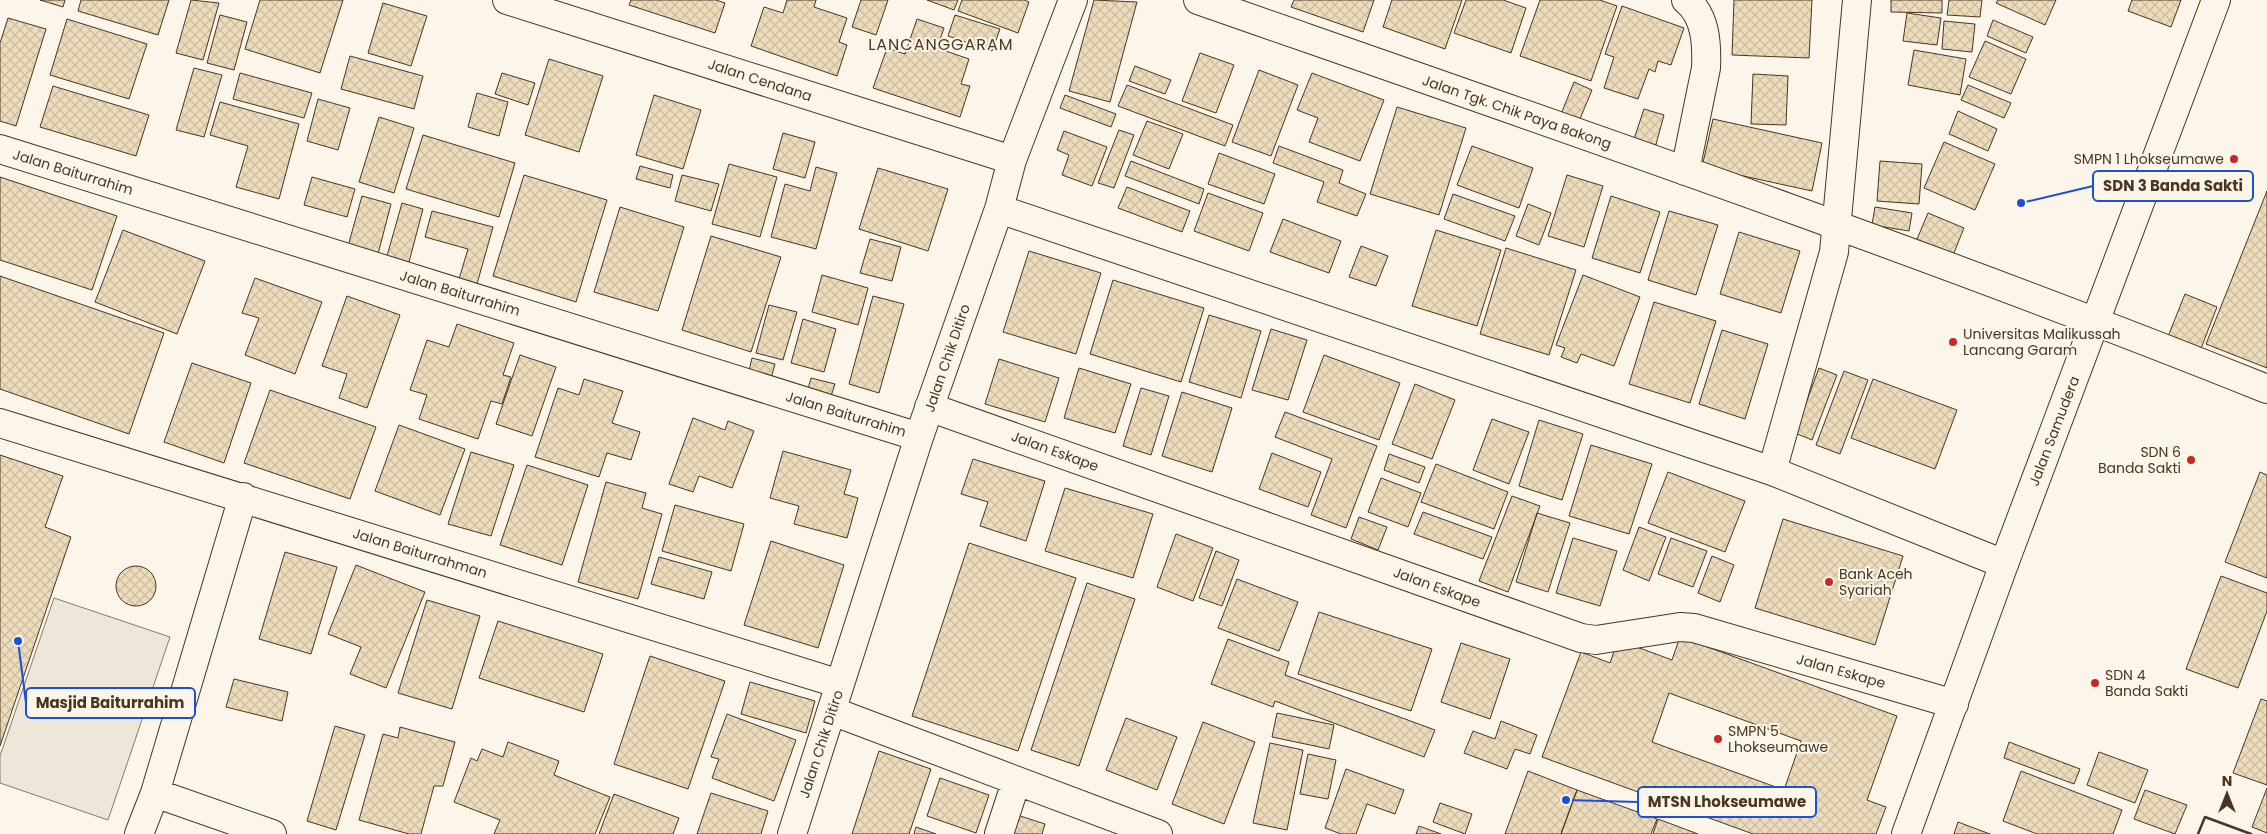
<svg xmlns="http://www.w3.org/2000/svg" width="2267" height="834" font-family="Poppins,sans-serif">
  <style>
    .parking { fill: #ede7d9; stroke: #887966 }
    .building { fill: url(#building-cross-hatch); stroke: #4a3520; fill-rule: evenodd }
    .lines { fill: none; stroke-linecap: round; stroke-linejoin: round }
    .street-casing { stroke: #4a3520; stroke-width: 30 }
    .secondary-casing { stroke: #4a3520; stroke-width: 30 }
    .street { stroke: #fbf6e9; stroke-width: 28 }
    .secondary { stroke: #fbf6e9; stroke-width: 28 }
    .wall { stroke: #4a3520; stroke-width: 2.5 }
    .poi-dot { fill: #c62828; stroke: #fbf6e9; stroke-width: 2 }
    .labels { text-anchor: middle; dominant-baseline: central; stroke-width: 4; stroke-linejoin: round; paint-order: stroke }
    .street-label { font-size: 14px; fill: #4a3520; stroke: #fbf6e9 }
    .poi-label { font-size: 14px; fill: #4a3520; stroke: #fbf6e9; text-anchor: start }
    .quarter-label { font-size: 16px; letter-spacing: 1px; fill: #4a3520; stroke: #fbf6e9 }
    .leader { fill: none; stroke: #1d4ed8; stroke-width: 2 }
    .callout-dot { fill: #1d4ed8; stroke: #fbf6e9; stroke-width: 2 }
    .callout { fill: #fbf6e9; stroke: #1d4ed8; stroke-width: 2 }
    .callout-label { font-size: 15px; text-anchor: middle; font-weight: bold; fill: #4a3520 }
  </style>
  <defs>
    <pattern id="building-cross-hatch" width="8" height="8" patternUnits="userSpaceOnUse" patternTransform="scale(1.25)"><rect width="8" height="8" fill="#ecdcbc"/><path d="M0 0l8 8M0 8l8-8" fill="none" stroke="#ccbda1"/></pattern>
  </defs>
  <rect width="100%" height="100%" fill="#fbf6e9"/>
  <path class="parking" d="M54,598L170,637L108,820L0,783V756Z"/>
  <path class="building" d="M40,0H65L63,7Z
    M81,0H169L158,35L78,11Z
    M191,0L219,3L203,60L176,53Z
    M260,0H343L320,73L245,49Z
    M631,0H716L725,3L715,33L629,5Z
    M787,0H816L814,7L847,18L839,42L847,45L837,76L751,46L764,7L783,13Z
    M861,0H888L876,35L852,27Z
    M927,0H958L954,10Z
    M962,0H1024L1029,2L1018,33L958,11Z
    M1094,0L1137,2L1110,102L1069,91Z
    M1294,0H1374L1363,32L1291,7Z
    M1392,0H1462L1445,49L1383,27Z
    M1466,0H1503L1526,8L1511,53L1454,33Z
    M1540,0H1600L1617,6L1591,81L1520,56Z
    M1734,0H1812L1809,58L1732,55Z
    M1891,0H1942V13L1891,12Z
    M1949,0H1982L1980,17L1947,15Z
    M1998,0H2056L2045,25L1996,3Z
    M2132,0H2181L2171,27L2128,11Z
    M383,3L427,16L411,66L368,53Z
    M1622,6L1684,28L1671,65L1658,61L1655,72L1649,69L1638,99L1604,88L1614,57L1605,54Z
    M1907,13L1941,18L1937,45L1903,41Z
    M220,15L247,22L234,70L207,63Z
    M955,15L1000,29L992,51L948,36Z
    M8,18L46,29L16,126L0,121V43Z
    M67,19L147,44L129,99L50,75Z
    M917,19L944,28L937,48L969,59L961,84L970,86L960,117L873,88L887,48L905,54Z
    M1993,20L2033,37L2026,53L1987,36Z
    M1944,21L1975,24L1972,52L1942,49Z
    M1985,41L2026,59L2011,94L1969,77Z
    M1914,50L1966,59L1960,95L1908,85Z
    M1200,53L1234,65L1216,113L1182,101Z
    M350,56L423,76L414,109L341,89Z
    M549,59L603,76L579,152L525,135Z
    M1135,66L1171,80L1165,94L1129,81Z
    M194,68L222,75L204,137L176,130Z
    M1259,70L1298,85L1271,156L1232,142Z
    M240,73L312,93L304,118L233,99Z
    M502,73L535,83L528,105L495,94Z
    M1312,73L1384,100L1360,161L1309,142L1318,118L1297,110Z
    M1753,74L1788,76L1786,125L1751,124Z
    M1574,82L1592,90L1577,126L1559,119Z
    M1127,85L1233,125L1225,146L1118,106Z
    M1968,85L2011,103L2004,118L1961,100Z
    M53,86L149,115L136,156L40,127Z
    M477,93L508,102L499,136L468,127Z
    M654,95L701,110L683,169L636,155Z
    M1065,95L1116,114L1111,127L1060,108Z
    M318,99L350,108L338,150L307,141Z
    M220,102L299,124L279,199L236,187L248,146L210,135Z
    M1397,107L1466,128L1439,215L1370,194Z
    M1644,109L1664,115L1655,148L1633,142Z
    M1958,111L1997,129L1988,151L1949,134Z
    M379,117L414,128L394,193L359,182Z
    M1713,119L1822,143L1812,191L1702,167Z
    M1147,121L1183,134L1169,169L1133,155Z
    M1119,130L1134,135L1114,188L1098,183Z
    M1064,131L1107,147L1092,186L1062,175L1069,155L1057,150Z
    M783,133L815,142L805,178L773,169Z
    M423,135L515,163L499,217L406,189Z
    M1944,142L1995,164L1975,210L1924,188Z
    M1279,146L1343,170L1339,183L1366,194L1357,216L1317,202L1324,182L1273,163Z
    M1472,146L1533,168L1519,208L1457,185Z
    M1219,153L1275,174L1264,204L1208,184Z
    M1131,161L1204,189L1199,204L1125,176Z
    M1880,161L1922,164L1919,204L1877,201Z
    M729,164L777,177L760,237L712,224Z
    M640,166L673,175L670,188L636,179Z
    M816,167L837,173L816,249L771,237L785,184L810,191Z
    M878,168L948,189L928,251L859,229Z
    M524,175L607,200L576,302L493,276Z
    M682,175L719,184L711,211L675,201Z
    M1567,175L1603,186L1584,247L1548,236Z
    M0,177L117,216L92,290L0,260Z
    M312,177L355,189L347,217L304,205Z
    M1127,187L1190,211L1182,232L1118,208Z
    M2267,191V368L2206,344Z
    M1208,193L1263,213L1249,251L1194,231Z
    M1453,194L1515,216L1505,241L1444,219Z
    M362,196L391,204L378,254L348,246Z
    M1611,196L1660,212L1640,273L1592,258Z
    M402,203L423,209L409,262L387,256Z
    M1528,204L1551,213L1539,245L1516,236Z
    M620,207L684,227L658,311L594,292Z
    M1875,207L1912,213L1909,231L1872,225Z
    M432,211L493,227L477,284L459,279L468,249L425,237Z
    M1669,211L1718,225L1696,295L1648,280Z
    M1928,213L1964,228L1951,260L1915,244Z
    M1283,219L1341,241L1329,273L1270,252Z
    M123,230L205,261L177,334L95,302Z
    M1436,230L1501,250L1477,326L1412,306Z
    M1739,232L1800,251L1781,313L1720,294Z
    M711,236L781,257L751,352L682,330Z
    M870,239L901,247L892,281L860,273Z
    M1361,246L1388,256L1376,286L1349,277Z
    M1506,248L1576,270L1549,355L1480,334Z
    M1029,251L1101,273L1076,354L1003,332Z
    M822,275L868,288L858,325L812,312Z
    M1583,275L1640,297L1614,366L1581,354L1577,363L1561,357L1565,348L1556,345Z
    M0,276L164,333L129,434L0,389Z
    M255,278L322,302L295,374L245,355L259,318L242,313Z
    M1113,280L1204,308L1181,382L1090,354Z
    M2185,294L2217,307L2200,351L2167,339Z
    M347,296L400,315L367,408L339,398L347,374L322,366Z
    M873,296L904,304L879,393L849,384Z
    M1654,302L1716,321L1690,403L1629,384Z
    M769,305L797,312L783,360L756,353Z
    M1209,315L1261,331L1241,398L1189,382Z
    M803,319L836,329L824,372L791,363Z
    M457,324L514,343L503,375L511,377L502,404L491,401L478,439L419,419L427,395L410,390L427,340L449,347Z
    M1271,329L1307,340L1288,400L1252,390Z
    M1722,330L1768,344L1745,419L1699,404Z
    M520,355L556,367L532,436L496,424Z
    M1324,355L1400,383L1379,440L1303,412Z
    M752,358L775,364L770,382L748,375Z
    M999,359L1059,378L1045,422L985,404Z
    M192,363L251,383L224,463L164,442Z
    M1079,368L1131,384L1115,433L1064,418Z
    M1819,368L1837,375L1812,440L1795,433Z
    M1844,371L1868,380L1840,454L1816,445Z
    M811,378L835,384L830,399L807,393Z
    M584,379L623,391L612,423L640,432L631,460L607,453L599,477L535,457L558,388L579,395Z
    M1873,379L1957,410L1935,469L1851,438Z
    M1415,384L1455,400L1432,459L1392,444Z
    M1141,388L1169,396L1151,455L1123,446Z
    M270,390L376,427L350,499L244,463Z
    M1182,392L1232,408L1212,472L1162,456Z
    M1285,412L1377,446L1346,528L1311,515L1332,459L1275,437Z
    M693,418L725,430L728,421L754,431L732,488L699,476L693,492L669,484Z
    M1492,419L1529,432L1509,484L1473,470Z
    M1539,420L1583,434L1562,500L1519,486Z
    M399,425L465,449L440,515L375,491Z
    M1591,445L1652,464L1629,534L1569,516Z
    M783,451L851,470L844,494L858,498L847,538L794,524L799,506L770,498Z
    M471,452L514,465L491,536L448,524Z
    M1272,453L1321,472L1308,507L1259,489Z
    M1389,454L1425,467L1419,483L1384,470Z
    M0,455L63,476L45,527L71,537L0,746Z
    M973,459L1045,481L1026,541L980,526L988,502L961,494Z
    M1436,464L1508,492L1494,529L1421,502Z
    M527,465L588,485L562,565L500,545Z
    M1668,472L1745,501L1725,552L1648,523Z
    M2260,472L2267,475V578L2225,562Z
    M1381,478L1421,493L1408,527L1368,512Z
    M606,482L646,493L642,508L662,514L638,599L578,582Z
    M1065,488L1153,514L1133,578L1045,551Z
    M1512,496L1540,506L1508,592L1479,581Z
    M675,505L744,524L731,571L662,551Z
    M1423,512L1492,537L1483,559L1414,534Z
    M1537,513L1570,523L1548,592L1516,582Z
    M1359,517L1387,527L1378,550L1351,539Z
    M1783,519L1903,556L1875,645L1755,608Z
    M1639,527L1666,537L1649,581L1623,570Z
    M1176,534L1213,548L1193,601L1157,587Z
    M1573,538L1617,551L1600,606L1556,593Z
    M1671,538L1707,551L1693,587L1658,574Z
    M771,541L844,565L818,648L744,625Z
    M969,543L1076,578L1018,751L912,716Z
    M1216,551L1239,560L1222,606L1199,598Z
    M285,552L337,567L311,654L259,639Z
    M1712,556L1734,565L1720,602L1698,593Z
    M659,557L712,572L704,599L651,584Z
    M356,565L425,592L386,688L350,674L361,647L328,634Z
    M116 586a20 20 0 1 1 40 0a20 20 0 1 1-40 0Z
    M2221,576L2267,593V611L2238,688L2186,669Z
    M1237,579L1298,602L1279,651L1218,628Z
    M1087,583L1135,599L1079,766L1031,750Z
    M427,600L480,616L452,709L398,693Z
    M1319,612L1432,649L1411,711L1298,674Z
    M498,621L603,654L584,712L479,678Z
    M1680,637L1897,716L1867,800L1886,807L1876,834H1753L1542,757L1581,652L1610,663L1618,640L1672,660ZM1669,693L1801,741L1784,790L1652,742Z
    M1228,639L1289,662L1285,675L1435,730L1424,757L1275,701L1273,707L1211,684Z
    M1461,643L1510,659L1490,719L1441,702Z
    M650,656L725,681L688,789L614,764Z
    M234,679L288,692L282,721L226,707Z
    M750,682L815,701L806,733L741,714Z
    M2261,699L2267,701V785L2233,773Z
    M1277,713L1334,725L1329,749L1272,737Z
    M727,714L796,740L774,801L712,778L719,759L711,757Z
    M1126,718L1177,737L1157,790L1106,770Z
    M1501,721L1537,735L1530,754L1515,749L1507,769L1464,753L1473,731L1495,739Z
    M1203,722L1255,742L1224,824L1172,804Z
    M335,726L365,735L336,830L307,821Z
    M400,727L455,742L443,786H434L421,834H409L359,820L383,734L398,738Z
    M508,742L559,761L554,775L610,797L595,834H494L500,820L454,802L471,758L477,761L482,749L503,757Z
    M2009,742L2080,769L2074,784L2004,758Z
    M1270,743L1303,750L1287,830L1253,823Z
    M879,751L931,769L909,834H852Z
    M2099,752L2148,770L2135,803L2087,785Z
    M1308,754L1336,760L1328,799L1300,794Z
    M1346,769L1404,790L1395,814L1367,804L1356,834H1341L1325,828Z
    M1528,771L1577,790L1561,834H1505Z
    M2021,771L2122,810L2113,834H2037L2003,821Z
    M940,778L989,795L976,833L927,816Z
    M2267,788V833L2252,827Z
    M1577,790L1657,819L1651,834H1561Z
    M2145,790L2187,805L2175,834L2134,819Z
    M711,793L768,811L761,834H697Z
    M614,794L679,818L673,834H599Z
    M1440,803L1472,814L1465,834L1433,822Z
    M1014,814L1045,824L1042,834H1007Z
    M1658,819L1698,834H1653Z
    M1958,822L1990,834H1954Z
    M1419,826L1441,834H1416Z
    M916,827L936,834H914Z"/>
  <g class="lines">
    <g class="street-casing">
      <path id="street" d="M507,0L1012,160
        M1198,0C1556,125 1915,248 2267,389
        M0,149L919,437
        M1685,171L1706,68C1707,44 1706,16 1686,0
        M999,209L1772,471L2004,564
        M929,407L1581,638L1596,640L1680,627L1694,628L1954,704
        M0,423L840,684
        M1772,471L1834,252L1857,0
        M832,711L1158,834
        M155,793L272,834
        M139,834L155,793L243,497
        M792,834L919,437L999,209L1012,160L1073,0
        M999,834L1016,782"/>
    </g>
    <g class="secondary-casing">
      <path id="secondary" d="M1906,834L2004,564L2216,0"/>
    </g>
    <use href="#street" class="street"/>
    <use href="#secondary" class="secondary"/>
    <path class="wall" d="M2198,834L2205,817L2251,834"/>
  </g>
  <g class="poi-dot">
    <circle cx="2234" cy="159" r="5"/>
    <circle cx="1953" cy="342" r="5"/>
    <circle cx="2191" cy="460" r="5"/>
    <circle cx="1829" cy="582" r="5"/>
    <circle cx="2095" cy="683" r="5"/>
    <circle cx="1718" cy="739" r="5"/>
  </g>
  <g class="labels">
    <g class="street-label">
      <text transform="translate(760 80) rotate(18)">Jalan Cendana</text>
      <text transform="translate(1517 112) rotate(19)">Jalan Tgk. Chik Paya Bakong</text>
      <text transform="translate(73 172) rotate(17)">Jalan Baiturrahim</text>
      <text transform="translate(460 293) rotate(17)">Jalan Baiturrahim</text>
      <text transform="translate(947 358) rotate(-71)">Jalan Chik Ditiro</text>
      <text transform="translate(846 414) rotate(17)">Jalan Baiturrahim</text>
      <text transform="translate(2054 431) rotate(-69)">Jalan Samudera</text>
      <text transform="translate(1055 451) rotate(20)">Jalan Eskape</text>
      <text transform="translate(420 553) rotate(17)">Jalan Baiturrahman</text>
      <text transform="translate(1437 587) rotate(20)">Jalan Eskape</text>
      <text transform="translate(1841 671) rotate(16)">Jalan Eskape</text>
      <text transform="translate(821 744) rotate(-72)">Jalan Chik Ditiro</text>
    </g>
    <g class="poi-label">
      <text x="2224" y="159" text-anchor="end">SMPN 1 Lhokseumawe</text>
      <text x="1963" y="334">Universitas Malikussah<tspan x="1963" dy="16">Lancang Garam</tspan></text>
      <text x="2181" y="452" text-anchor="end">SDN 6<tspan x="2181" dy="16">Banda Sakti</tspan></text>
      <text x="1839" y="574">Bank Aceh<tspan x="1839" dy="16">Syariah</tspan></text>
      <text x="2105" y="675">SDN 4<tspan x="2105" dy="16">Banda Sakti</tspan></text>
      <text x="1728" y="731">SMPN 5<tspan x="1728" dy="16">Lhokseumawe</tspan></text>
    </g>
    <g class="quarter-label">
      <text x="941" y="44">LANCANGGARAM</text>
    </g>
  </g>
  <path class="leader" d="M2021 203L2093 186M18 641L26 703M1566 800L1638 802"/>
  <g class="callout-dot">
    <circle cx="2021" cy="203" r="5"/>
    <circle cx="18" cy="641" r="5"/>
    <circle cx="1566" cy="800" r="5"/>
  </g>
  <g class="callout">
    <rect x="2093" y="171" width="160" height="30" rx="5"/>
    <rect x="26" y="688" width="169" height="30" rx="5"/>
    <rect x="1638" y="787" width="178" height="30" rx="5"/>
  </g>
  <g class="callout-label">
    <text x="2173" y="191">SDN 3 Banda Sakti</text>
    <text x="110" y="708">Masjid Baiturrahim</text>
    <text x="1727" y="807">MTSN Lhokseumawe</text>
  </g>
  <g transform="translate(2227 794)" stroke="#fbf6e9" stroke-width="4" paint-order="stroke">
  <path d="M0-4L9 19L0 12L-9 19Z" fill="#4a3520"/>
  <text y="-8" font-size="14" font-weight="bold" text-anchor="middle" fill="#4a3520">N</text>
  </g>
</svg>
